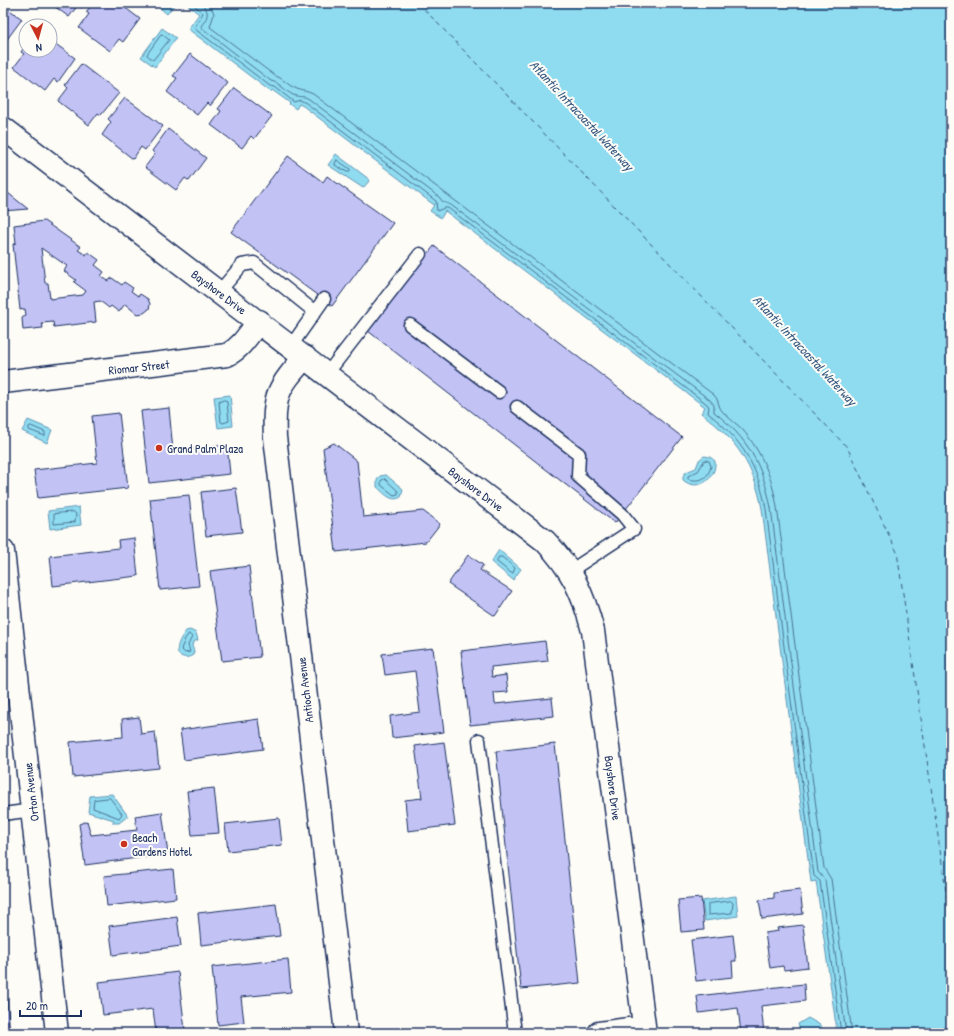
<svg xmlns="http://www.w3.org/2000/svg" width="954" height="1036" font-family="'Patrick Hand',sans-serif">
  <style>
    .water { fill: #8fdbef; stroke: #6196b5 }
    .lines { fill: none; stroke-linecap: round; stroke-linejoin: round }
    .shore { stroke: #497498; stroke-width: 1 }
    .ferry { stroke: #385a82; stroke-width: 1; stroke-dasharray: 5 4; stroke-linecap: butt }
    .building { fill: #c2c2f5; stroke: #1b2f5e; fill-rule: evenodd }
    .lane-casing { stroke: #1b2f5e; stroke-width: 15 }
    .street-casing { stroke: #1b2f5e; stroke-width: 25 }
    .lane { stroke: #fdfcf7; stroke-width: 12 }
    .street { stroke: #fdfcf7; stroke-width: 22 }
    .poi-dot { fill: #c8321e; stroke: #fdfcf7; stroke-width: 1.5 }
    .labels { text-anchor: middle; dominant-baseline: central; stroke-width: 4; stroke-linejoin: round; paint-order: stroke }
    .street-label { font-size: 12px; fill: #1b2f5e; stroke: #fdfcf7 }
    .poi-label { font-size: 12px; fill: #1b2f5e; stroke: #fdfcf7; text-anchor: start }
    .water-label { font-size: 13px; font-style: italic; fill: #385a82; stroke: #fdfcf7 }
  </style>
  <rect width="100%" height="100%" fill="#fdfcf7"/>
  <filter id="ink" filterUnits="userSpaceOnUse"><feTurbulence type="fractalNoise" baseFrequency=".025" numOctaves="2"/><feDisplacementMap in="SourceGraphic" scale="8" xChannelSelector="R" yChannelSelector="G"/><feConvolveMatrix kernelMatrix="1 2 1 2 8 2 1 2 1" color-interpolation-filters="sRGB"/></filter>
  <g filter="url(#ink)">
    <path class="water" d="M154,3H176L167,14Z
      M185,3H951V1033H837L816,881L811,882L762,509C754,466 737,440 701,413L705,407L445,211L441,218L430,211L434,205L303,106L299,104L296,109L289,104L290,103L272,90L271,92L188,29L199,14Z
      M162,28L176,38L155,67L141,57Z
      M336,154L370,180L363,188L328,165Z
      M230,395L233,426L218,428L214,397Z
      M28,420L52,430L47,443L22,431Z
      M704,456L710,457L715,461C717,478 698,493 683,480V476L686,472L696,468L699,460Z
      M386,475L403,489L401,497C391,503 384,493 377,487V480L380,476Z
      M79,507L81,525L50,529L48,511Z
      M499,550L521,569L513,580L491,562Z
      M190,630L196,633L198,640L193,642L192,646L194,651L193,655C190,657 187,658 183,657C171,653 181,637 186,631Z
      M112,794L128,816L119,823H112L114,820L88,812L90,796Z
      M736,896L738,916L705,921L702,901Z
      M808,1018L820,1025L825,1033H801L798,1024Z"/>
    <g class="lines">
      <path class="shore" d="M192,3L203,13L195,27V29L270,86L275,87L294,102L300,100L306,103L436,201L437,211L444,208H448L707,404L709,407L708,413C742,440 758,466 766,509L814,876L820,881L841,1033
        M200,3C211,11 208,17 201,26L202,28L271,81C281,83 288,95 297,96C302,97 304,96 309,99L439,197L443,202L451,205L710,400L714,405V412C748,438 763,466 771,508L818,872L825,880L846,1033
        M210,3L214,14L210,27L274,75C283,78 288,86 297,89C302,91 307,91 313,94L714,395C718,399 718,403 720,408C723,414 737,424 742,429C762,452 772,478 777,507L824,868L831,879L852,1033
        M162,34L169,40L153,60L147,55Z
        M337,160L350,169V172H347L335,165Z
        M225,400L227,402L229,421L223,423L221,422L219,402Z
        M31,426L45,432V436L29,430V427Z
        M705,460L709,461L711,466C708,479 700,482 688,479V476L698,471Z
        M385,479L398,491V494L394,495L381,485V481Z
        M74,512L76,514L75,522L54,524V514Z
        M499,557H502L515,568L513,573H511L497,562Z
        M189,634L192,637L188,645L190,652L185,653L181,649L185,639Z
        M110,798L122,814L119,818L93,808L94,800Z
        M731,901L733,903L732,913L708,915V904Z"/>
      <path class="ferry" d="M418,3L847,447L897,552L951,926"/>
    </g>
    <path class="building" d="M50,3H85L81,8L78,5L69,17Z
      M93,3H119L140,19L123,42L119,39L110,51L79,28L89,14L86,12Z
      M3,5L22,19L5,42L3,41Z
      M50,40L75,58L58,82L54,79L45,91L14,67L24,54L21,52L26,45V50H50Z
      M190,54L228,83L210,106L207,103L197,115L167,92L177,78L173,76Z
      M81,64L119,93L101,115L98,113L89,125L58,101L68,88L65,85Z
      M234,88L272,116L254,139L251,136L242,148L211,125L221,111L218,109Z
      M125,98L163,126L145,150L141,147L133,159L102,135L111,122L108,119Z
      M168,129L206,158L189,181L185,178L176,190L145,167L155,154L152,151Z
      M288,156L323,182L327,176L393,223L332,306L231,232Z
      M3,189L28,209L3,211Z
      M44,221L81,247L78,250L86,255L88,252L99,260L95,265L104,272L101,276L108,281L112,278L122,285L124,282L133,288L131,291L138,296L140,294L148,299L150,304L149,309L144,313L137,314L125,304L119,312L111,306L109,308L100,301L94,302L96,322L54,327L53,322L42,323L43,328L23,330L22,318L26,315L25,309L20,310L13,244L16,243L14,225ZM41,248L67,266L64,271L76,280L74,282L86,291L83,295L50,299L48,283H45Z
      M434,246L682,437L615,523L368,331Z
      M169,408L173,451L227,445L230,474L149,483L141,411Z
      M119,413L128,488L38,498L34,470L97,463L92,416Z
      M334,443L357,461L363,517L423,511L440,524L426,542L336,552L323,448Z
      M236,488L242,532L206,536L201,492Z
      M189,495L199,586L160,590L150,499Z
      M134,538L138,576L53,586L50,556L119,548L118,540Z
      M468,555L483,565L480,570L512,591L495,616L448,584Z
      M249,566L260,657L222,661L210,571Z
      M545,641L548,661L491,667L492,677L506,675L508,692L494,693L495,704L552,698L554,716L470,725L461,651Z
      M433,648L444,732L392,738L390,716L420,712L415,671L385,675L382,654Z
      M139,717L141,734L155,732L159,768L73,777L70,742L123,737L122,719Z
      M259,719L263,749L184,760L180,730Z
      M444,742L455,825L408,831L405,800L422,798L415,746Z
      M555,744L580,983L521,989L496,751Z
      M214,788L219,833L192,835L187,791Z
      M162,812L168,854L85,865L79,824L87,821L91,835L137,830L135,816Z
      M279,818L282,845L228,851L225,824Z
      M173,869L176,898L107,906L104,876Z
      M800,890L803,914L762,919L759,900L774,898V893Z
      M701,898L704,930L681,932L678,900Z
      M276,904L280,936L201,945L198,913Z
      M177,917L181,946L113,955L109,926Z
      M803,925L808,967L784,970L783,966L770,968L765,933L778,931L777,928Z
      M733,935L736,961H732L733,977L696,981L691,940Z
      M288,959L291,992L241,997L244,1022L218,1025L212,967Z
      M178,972L185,1030L156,1033L153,1009L103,1015L99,982Z
      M804,984L805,1001L761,1006L764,1033H741L738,1008L699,1013L697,996Z
      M3,987H6L10,1033H3Z"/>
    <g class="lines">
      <g class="lane-casing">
        <path id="lane" d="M219,292L242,265L254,263L315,312
          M410,325L499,392
          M291,346L324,299
          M326,375L420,254
          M517,407L579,454L578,476L622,514L634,529L570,571
          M479,740L515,1033
          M3,814L33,810"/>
      </g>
      <g class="street-casing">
        <path id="street" d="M3,128L545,541C572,569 583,593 593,631L645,1033
          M305,357C278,388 273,394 275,437L346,1033
          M3,382L227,355C241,348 249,334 259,321
          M3,551L57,1033
          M599,1033L644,1027"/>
      </g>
      <use href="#lane" class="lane"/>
      <use href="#street" class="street"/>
    </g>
  </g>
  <g class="poi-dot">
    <circle cx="159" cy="448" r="4"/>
    <circle cx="124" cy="844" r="4"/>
  </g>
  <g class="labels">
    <g class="street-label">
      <text transform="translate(219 292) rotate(37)">Bayshore Drive</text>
      <text transform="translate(139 367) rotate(-6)">Riomar Street</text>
      <text transform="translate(476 489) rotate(37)">Bayshore Drive</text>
      <text transform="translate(305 690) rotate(-97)">Antioch Avenue</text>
      <text transform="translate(613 788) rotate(83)">Bayshore Drive</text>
      <text transform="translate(31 792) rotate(-97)">Orton Avenue</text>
    </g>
    <g class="poi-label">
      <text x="167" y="448">Grand Palm Plaza</text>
      <text x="132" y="837">Beach<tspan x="132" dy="14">Gardens Hotel</tspan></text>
    </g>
    <g class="water-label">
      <text transform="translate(582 115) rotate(47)">Atlantic Intracoastal Waterway</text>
      <text transform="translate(805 350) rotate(47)">Atlantic Intracoastal Waterway</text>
    </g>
  </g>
  <rect width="954" height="1036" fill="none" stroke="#fdfcf7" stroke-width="16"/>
  <rect x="8" y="8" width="938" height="1020" fill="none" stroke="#1b2f5e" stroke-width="1.5" filter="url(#ink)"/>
  <g transform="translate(38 38) rotate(174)"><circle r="19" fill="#fdfcf7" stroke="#a3aaba"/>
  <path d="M0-3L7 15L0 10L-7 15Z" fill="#c8321e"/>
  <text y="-6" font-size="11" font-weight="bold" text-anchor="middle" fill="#1b2f5e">N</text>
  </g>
  <path d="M20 1010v6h61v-6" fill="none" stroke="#1b2f5e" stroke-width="2"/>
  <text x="26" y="1010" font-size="12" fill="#1b2f5e" stroke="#fdfcf7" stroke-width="3" paint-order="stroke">20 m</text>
</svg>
